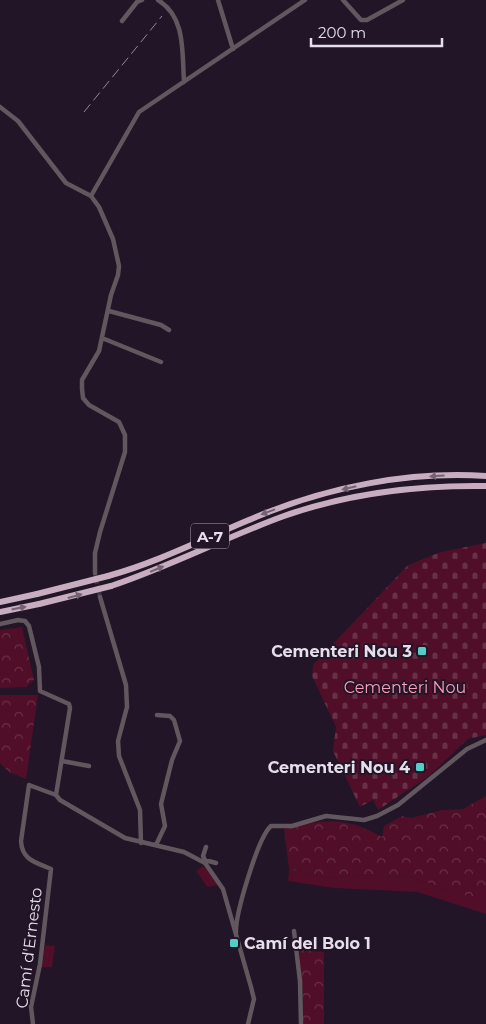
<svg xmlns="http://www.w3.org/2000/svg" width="486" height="1024" font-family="Montserrat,sans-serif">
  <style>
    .grass { fill: #500e28 }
    .forest { fill: url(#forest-crowns) }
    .cemetery { fill: url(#cemetery-stones) }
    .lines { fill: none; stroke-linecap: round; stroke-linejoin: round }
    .minor-tunnel { stroke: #3f3344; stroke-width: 4.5; stroke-dasharray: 4.5 2; stroke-linecap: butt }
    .minor { stroke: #62575e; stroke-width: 4.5 }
    .highway { stroke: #c7adbf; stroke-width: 6 }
    .rail { stroke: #928998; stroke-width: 1; stroke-dasharray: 10 5; stroke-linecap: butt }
    .highway-bridge { stroke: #c7adbf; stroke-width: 6 }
    .oneway { fill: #746173 }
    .poi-dot { fill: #54cdc7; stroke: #211527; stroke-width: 2 }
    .labels { text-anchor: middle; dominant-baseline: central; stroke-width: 4; stroke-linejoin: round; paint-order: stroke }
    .shield { fill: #211527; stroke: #aba2b0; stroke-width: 1 }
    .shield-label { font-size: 15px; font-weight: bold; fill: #e6deeb }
    .poi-label { font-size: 16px; font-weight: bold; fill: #e6deeb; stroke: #211527; text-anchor: end }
    .park-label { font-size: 16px; fill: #fe9db8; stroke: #211527 }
    .street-label { font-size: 16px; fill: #e6deeb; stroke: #211527 }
  </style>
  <defs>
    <pattern id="forest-crowns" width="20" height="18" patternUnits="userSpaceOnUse" patternTransform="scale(1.25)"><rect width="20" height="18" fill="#500e28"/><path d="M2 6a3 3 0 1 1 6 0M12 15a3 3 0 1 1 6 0" fill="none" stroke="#693147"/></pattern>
    <pattern id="cemetery-stones" width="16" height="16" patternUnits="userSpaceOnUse" patternTransform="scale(1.25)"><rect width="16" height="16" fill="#500e28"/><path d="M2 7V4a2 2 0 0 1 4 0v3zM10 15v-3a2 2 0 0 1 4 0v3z" fill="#693147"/></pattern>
  </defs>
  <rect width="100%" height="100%" fill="#211527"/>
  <path class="grass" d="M203,866L220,885L207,887L196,871Z
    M289,869L331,878L354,875L411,877L467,896H486V914L417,892L334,888L288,881Z
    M45,945L55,946L52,967H42Z"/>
  <path class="forest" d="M22,627L34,680L26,687L0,688V630Z
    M0,695H38L26,779L9,772L0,763Z
    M486,796V896H467L411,877L354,875L331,878L289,869L284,829C325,819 345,816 382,837L384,826L402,816L411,818L442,810L463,809Z
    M299,950L324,952V1024H303V994Z"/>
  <path class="cemetery" d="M486,543V735L468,739L429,776L378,810L373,800L360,807L333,751L336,727L312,676L313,665L408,565L441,552Z"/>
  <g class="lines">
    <path class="minor-tunnel" d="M95,573L100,597"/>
    <path class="minor" d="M158,0C186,17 182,52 184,82
      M218,0L233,49
      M343,0L361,20H367L403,0
      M122,21L137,2L142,0
      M0,107L18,121L66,183L91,196L99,207L113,239L119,266L118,275L111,295L99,351L82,380V389L83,398L89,405L119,422L125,435V452L100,532L95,553V573
      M91,196L139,112L305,0
      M109,311L161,325L169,330
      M102,338L161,362
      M100,597L126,685L127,707L118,741L119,756L140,810L141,843
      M0,624L18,620L25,621L29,626L39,667L40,691L69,704L70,708L56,795
      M62,761L89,766
      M156,845L165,826L161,804L172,760L180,741L174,720L170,716L157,715
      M206,847L203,856L205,860L216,863
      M294,931L300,981L301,1024
      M236,933C235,915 258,837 271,826H292L326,816L364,820L377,816L398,805L467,749L486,740
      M33,1024L31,1007L40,964L51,869C35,862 22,860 21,841L29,785L56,795L60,800L125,838L184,852L205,863L223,889L251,987L254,999L248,1024"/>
    <path class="highway" d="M108,576C159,562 207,537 256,517C328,487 408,471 486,476
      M111,586C171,566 226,537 284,516C349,493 418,485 486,486
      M0,602L37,594
      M0,612L39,604"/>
    <path class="rail" d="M84,112L162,16"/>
    <path class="highway-bridge" d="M37,594L108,576
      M39,604L111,586"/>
  </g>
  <defs><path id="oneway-solid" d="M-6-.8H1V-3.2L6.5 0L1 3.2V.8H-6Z" transform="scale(1.25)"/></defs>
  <g class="oneway">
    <use href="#oneway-solid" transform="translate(437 476) rotate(177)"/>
    <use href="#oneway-solid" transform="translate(349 488) rotate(167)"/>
    <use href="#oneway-solid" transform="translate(268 512) rotate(160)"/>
    <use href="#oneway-solid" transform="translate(157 569) rotate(-22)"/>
    <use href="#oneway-solid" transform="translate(75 596) rotate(-15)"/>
    <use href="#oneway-solid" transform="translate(19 608) rotate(-11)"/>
  </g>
  <g class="poi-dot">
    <rect x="417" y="646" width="10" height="10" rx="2.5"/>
    <rect x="415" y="762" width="10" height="10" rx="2.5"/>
    <rect x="229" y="938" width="10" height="10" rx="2.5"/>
  </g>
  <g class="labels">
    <rect class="shield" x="191" y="523.5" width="38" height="25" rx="4"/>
    <g class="shield-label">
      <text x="210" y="536">A-7</text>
    </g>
    <g class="poi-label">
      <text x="412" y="651">Cementeri Nou 3</text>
      <text x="410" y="767">Cementeri Nou 4</text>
      <text x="244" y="943" text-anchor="start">Camí del Bolo 1</text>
    </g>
    <g class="park-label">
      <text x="405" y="687">Cementeri Nou</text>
    </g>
    <g class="street-label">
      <text transform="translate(29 948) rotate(-83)">Camí d'Ernesto</text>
    </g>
  </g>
  <path d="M311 38v8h131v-8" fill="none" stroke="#e6deeb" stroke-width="2.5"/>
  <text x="318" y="38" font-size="15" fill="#e6deeb" stroke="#211527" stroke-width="4" paint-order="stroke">200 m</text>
</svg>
